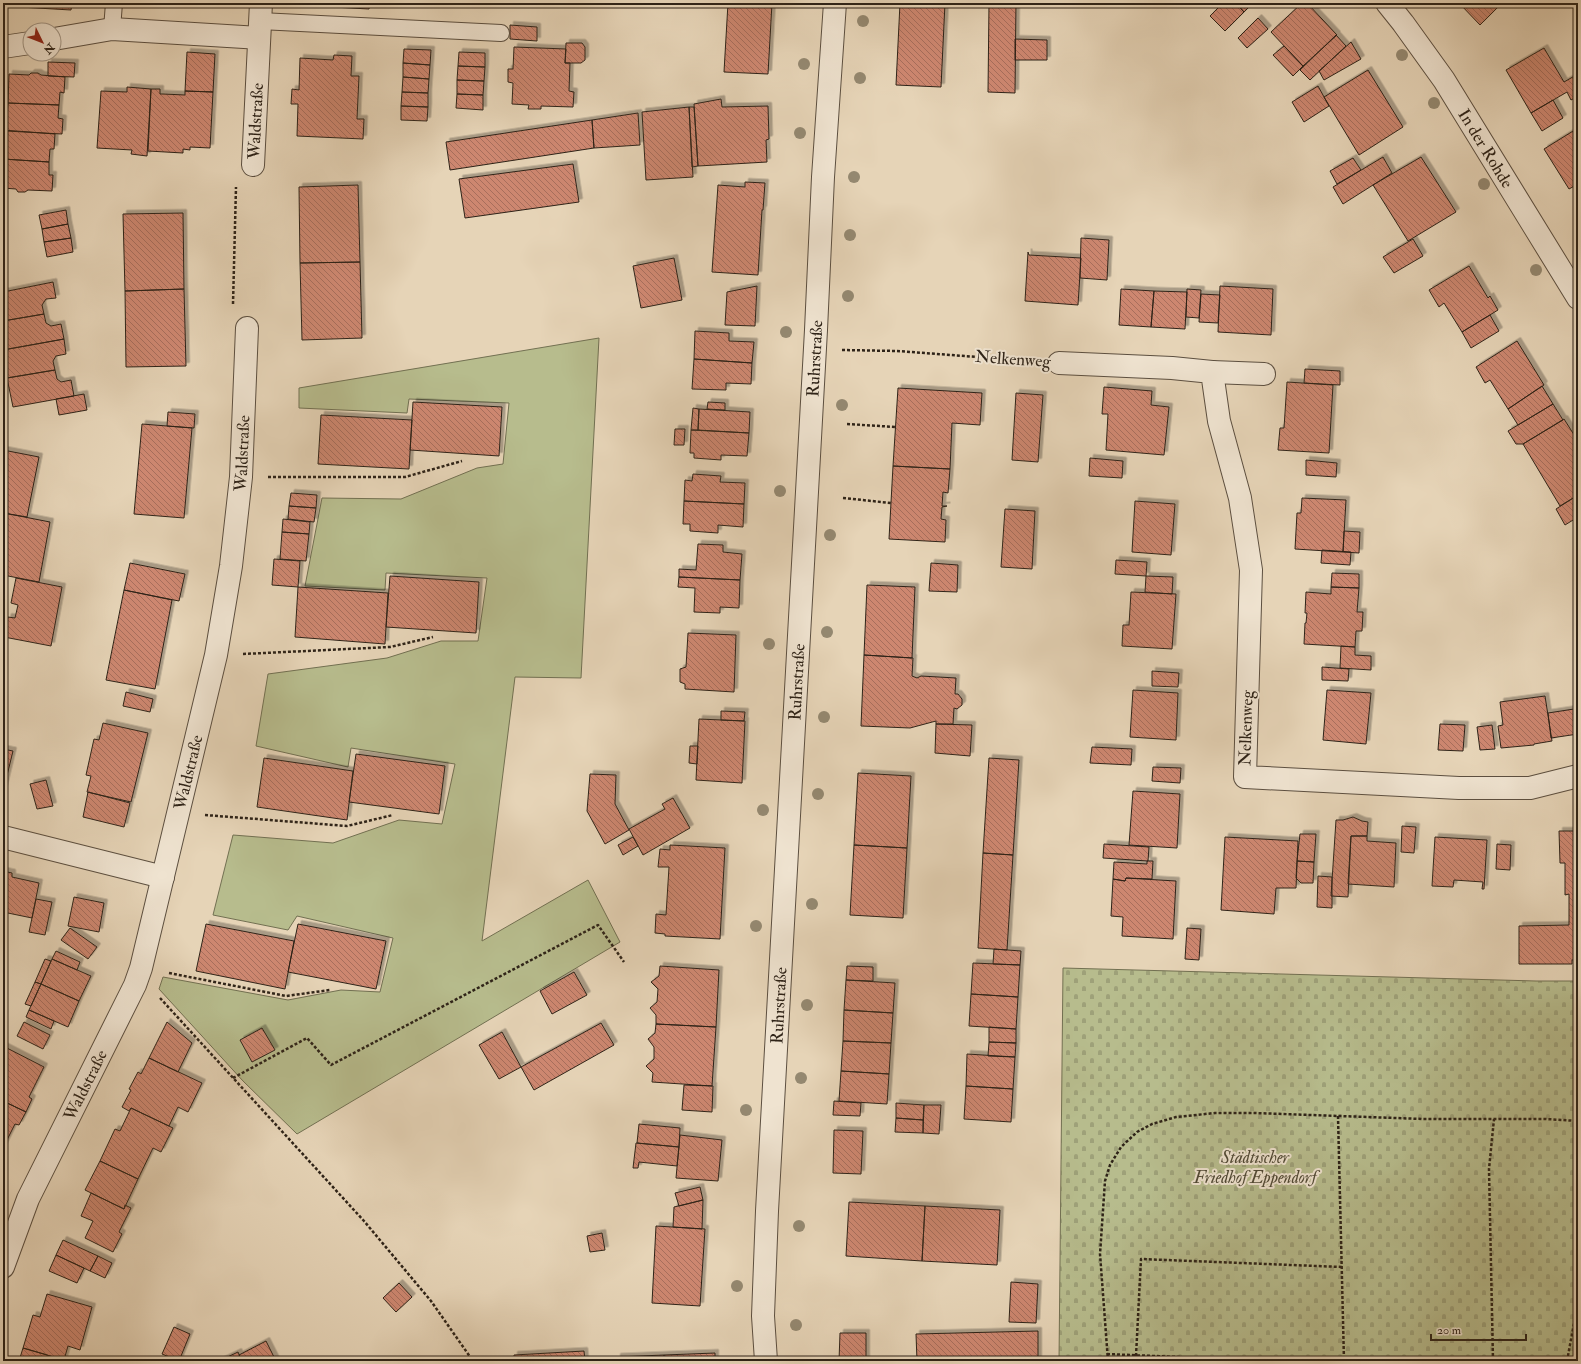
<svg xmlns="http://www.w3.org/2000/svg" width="1581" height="1364" font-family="'IM FELL Double Pica',serif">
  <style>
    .green { fill: #b7bc8d; stroke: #727052 }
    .cemetery { fill: url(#cemetery-stones); stroke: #727052 }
    .building { fill: url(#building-back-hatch); stroke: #2e2318; filter: url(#shadow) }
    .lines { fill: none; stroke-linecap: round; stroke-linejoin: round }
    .service-casing { stroke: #5c4f40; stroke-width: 18 }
    .minor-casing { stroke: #5c4f40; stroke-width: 24 }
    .tertiary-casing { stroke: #5c4f40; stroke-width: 24 }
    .path { stroke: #2e2318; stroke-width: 2.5; stroke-dasharray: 3 2; stroke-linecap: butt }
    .service { stroke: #efe3d0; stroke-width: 16 }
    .minor { stroke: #efe3d0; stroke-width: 22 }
    .tertiary { stroke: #efe3d0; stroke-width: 22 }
    .tree { fill: #948870 }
    .labels { text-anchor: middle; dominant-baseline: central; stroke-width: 4; stroke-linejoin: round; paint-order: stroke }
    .street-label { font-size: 17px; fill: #2e2318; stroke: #efe3d0 }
    .park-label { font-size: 17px; font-style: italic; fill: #504935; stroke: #efe3d0 }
  </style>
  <defs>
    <pattern id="cemetery-stones" width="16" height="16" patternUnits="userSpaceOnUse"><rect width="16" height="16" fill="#b7bc8d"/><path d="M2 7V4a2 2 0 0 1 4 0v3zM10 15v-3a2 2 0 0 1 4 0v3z" fill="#9ea179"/></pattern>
    <pattern id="building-back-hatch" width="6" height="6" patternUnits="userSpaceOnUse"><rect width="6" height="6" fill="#cd8770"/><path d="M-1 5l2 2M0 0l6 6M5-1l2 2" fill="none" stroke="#a76e5b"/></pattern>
    <filter id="shadow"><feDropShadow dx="3.5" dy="-3.5" stdDeviation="0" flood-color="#0004"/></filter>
  </defs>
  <rect width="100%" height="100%" fill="#e6d4b7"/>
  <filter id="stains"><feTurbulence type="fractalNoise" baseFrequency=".005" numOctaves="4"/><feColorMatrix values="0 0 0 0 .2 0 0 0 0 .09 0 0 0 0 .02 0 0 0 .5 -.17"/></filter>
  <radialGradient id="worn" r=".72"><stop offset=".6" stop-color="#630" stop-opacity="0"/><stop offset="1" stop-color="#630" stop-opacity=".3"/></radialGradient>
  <path class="green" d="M599,338L581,678L515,677L482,941L588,880L620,942L297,1134L243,1081L159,989L163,977L288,1000L341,990L380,992L393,938L297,916L288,930L213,915L233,835L333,843L399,820L442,824L455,764L351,748L348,767L256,746L268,674L387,658L441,641H478L487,578L386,573L385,590L305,586L322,498L401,499L477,468L503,464L509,403L409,399L407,413L299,408V388Z"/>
  <path class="cemetery" d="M1063,968L1536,981H1578V1361H1059Z"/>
  <path class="building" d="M3,3H72L71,10L3,6Z
    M168,3H223V7L168,4Z
    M315,3H370L369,9L315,6Z
    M496,3H572V7Z
    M728,3H772L768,74L724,72Z
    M900,3H945L941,87L896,85Z
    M989,3H1016L1015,93L988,92Z
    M1223,3H1236L1244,12L1225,31L1210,16Z
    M1236,3H1253L1244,12Z
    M1302,3H1307L1337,35L1303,66L1271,32Z
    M1459,3H1502L1480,25Z
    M1258,18L1268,29L1247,48L1238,38Z
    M510,25L537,27V41L510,39Z
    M1336,35L1346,46L1310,80L1300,70Z
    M1015,39L1047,40V60H1015Z
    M1351,42L1361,59L1324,80L1319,71Z
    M566,43H582L585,47V60L581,63H565Z
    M1284,46L1303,66L1293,76L1273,55Z
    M514,47L566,49L565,63H570L569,91L574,92L573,107L541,106V109H528L529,105L512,104L513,83L508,82V69H513Z
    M1544,48L1564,82L1578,74V96L1571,100L1567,92L1531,113L1506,70Z
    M404,49L431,50L430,65L403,63Z
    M187,52L215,54L213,92L185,91Z
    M459,52L485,53V67L458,66Z
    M334,55L352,56L351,76H359L357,119H364L363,139L297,136L298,104H291L292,89L299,90L300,58L333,60Z
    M48,62L75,63L74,77L48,76Z
    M403,63L430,65L429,79L403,77Z
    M458,66L485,67L484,81L457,80Z
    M1368,70L1403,127L1359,155L1324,97Z
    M31,73H38L41,75L65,77L64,93L60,92L59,105L8,103L9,74L29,75Z
    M403,77L429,79L428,93L402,92Z
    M457,80L484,81L483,95L457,94Z
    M1318,86L1329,106L1304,122L1292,102Z
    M127,87L151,89L147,156L131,154L132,150L97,148L101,91L127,92Z
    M151,89H160V94H163L185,95V91L213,92L210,148L190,147V150L183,149V153L148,151Z
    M402,92L428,93V107L401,106Z
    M457,94L483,95V110L456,108Z
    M721,99L722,107L768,106L769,139L766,140L767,162L698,166L694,104Z
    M1553,100L1563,118L1542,131L1531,113Z
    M8,103L59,105L58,118L63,119L62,134L6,131Z
    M401,106L428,107L427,121L401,120Z
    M689,107H694L698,166L692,167Z
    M689,107L693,177L646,180L642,112Z
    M638,113L640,145L594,148L592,120Z
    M592,120L594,148L450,170L446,142Z
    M1578,128V184L1569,189L1544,149Z
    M3,130L55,134L54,149H50L49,162L3,159Z
    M1383,157L1392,173L1343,204L1333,187Z
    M1421,157L1456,212L1408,241L1373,185Z
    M1353,158L1361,170L1337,184L1330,171Z
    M3,159L49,162V175H53L52,191L28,190L25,192H18L16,189L3,188Z
    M573,164L579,202L465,218L459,179Z
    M745,182L765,183L763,210H762L758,275L712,272L718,185L745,187Z
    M358,185L360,262L300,263L299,187Z
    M66,210L68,224L42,229L39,215Z
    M183,213L184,289L125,291L123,214Z
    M68,224L71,238L44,242L42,229Z
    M71,238L73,252L47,257L44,242Z
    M1081,238L1109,240L1107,280L1080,278Z
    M1413,239L1423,256L1394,273L1383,257Z
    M1028,252L1029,255L1081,258L1078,305L1025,301Z
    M674,258L682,300L641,308L633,266Z
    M360,262L362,338L302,340L300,263Z
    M1469,266L1488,298L1490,296L1498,310L1462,332L1444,303L1439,307L1429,290Z
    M53,282L56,298L46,299L42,305L44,314L3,321V292Z
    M757,286L755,326L725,325L727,292Z
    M1220,286L1273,289L1271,335L1218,332Z
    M184,289L186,366L126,367L125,291Z
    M1121,289L1154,291L1151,327L1119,325Z
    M1187,289L1201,290L1199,318L1186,317Z
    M1154,291L1187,292L1185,329L1151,327Z
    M1201,294L1220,295L1218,323L1199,322Z
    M44,314L46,323L51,326L61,324L64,339L3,350V321Z
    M1490,315L1499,331L1471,348L1462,332Z
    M695,331L729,333V341L754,342L752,363L694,359Z
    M64,339L66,354L56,356L53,361L55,370L7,378L3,350Z
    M1517,341L1544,385L1508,409L1490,380L1485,383L1476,367Z
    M694,359L752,363L751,384L726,383V390L692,389Z
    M1305,369L1340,371V385L1304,383Z
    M55,370L57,379L61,382L71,380L74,396L13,407L7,378Z
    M1287,382L1333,385L1329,453L1278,450L1280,428H1284Z
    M1542,386L1553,404L1518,425L1508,409Z
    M1104,387L1152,391L1151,405L1169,407L1164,455L1106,450L1108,414H1102Z
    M898,388L982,393L980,425L952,423L950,469L893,466Z
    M1016,393L1043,395L1038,462L1012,460Z
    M84,394L87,410L59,415L56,399Z
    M413,402L502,407L499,456L410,450Z
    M708,402L725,403V410L707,409Z
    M1553,404L1563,420L1523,444H1516L1508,431Z
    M693,408L699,409L698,430H691Z
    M699,409L750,412L749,433L698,430Z
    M168,412L195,414L194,428L167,426Z
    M321,415L412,420L409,469L318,464Z
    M1564,419L1578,441V495L1560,506L1523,444Z
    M142,424L192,428L184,518L134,514Z
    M675,429H685L684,445H674Z
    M691,430L749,433L747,456L721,455V460L694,458V453H690Z
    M3,450L39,457L27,517L3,513Z
    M1090,458L1123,461L1122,478L1089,476Z
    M1306,460L1337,463L1336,477L1306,475Z
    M893,466L950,469L948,493L943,492L942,506H947L942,507L941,519L946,520L945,542L889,539Z
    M693,474L721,476L720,482L745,483L744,504L684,501L685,480L692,481Z
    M291,493L317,495L316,508L289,506Z
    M1578,495V517L1565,525L1556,509Z
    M1302,498L1346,500L1343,552L1295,549L1297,513H1301Z
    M684,501L744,504L743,527L718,525V533L690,531V524H683Z
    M1135,501L1175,504L1171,555L1132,552Z
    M289,506L316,508L314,522L288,519Z
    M1005,509L1035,511L1032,569L1001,567Z
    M4,513L50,522L39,582L3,575V553L6,540L3,539Z
    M283,519L310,522L309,534L282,532Z
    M1344,531L1360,532L1359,553L1343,552Z
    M282,532L309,534L306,561L280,559Z
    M698,544L723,545V552L742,554L740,580L679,577V569L696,570Z
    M1322,550L1351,552L1350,565L1321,563Z
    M274,559L300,561L298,587L272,585Z
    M1116,560L1147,562L1146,576L1115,574Z
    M130,563L185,574L179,601L124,590Z
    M931,563L958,565L957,592L929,591Z
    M1332,573L1359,574V588L1331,587Z
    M390,576L479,582L476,633L386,627Z
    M1146,576L1173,577L1172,594L1145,592Z
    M679,577L740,580L739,608L720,607V613L694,612L695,588L678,587Z
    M16,578L62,587L51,646L4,637L8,617L15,618L18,605L11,603Z
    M867,585L915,587L912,658L864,655Z
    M298,587L388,593L385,644L295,637Z
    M1331,587L1359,588L1357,612H1363L1362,631H1356L1355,647L1304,644L1305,623H1306L1307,613H1305L1306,592L1331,594Z
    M124,590L172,600L155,689L106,680Z
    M1131,592L1176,594L1172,649L1122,646L1123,625H1129Z
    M688,633L736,635L734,692L685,689V684L680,682V669L686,667Z
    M1341,646L1355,647V655L1371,656V670L1340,668Z
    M864,655L913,658L912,676L917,678L921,676L956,678L955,694H958L962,699V705L957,709L954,708L953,724H936V721L910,728L861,726Z
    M1322,667L1349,669L1348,681L1322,680Z
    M1152,671L1179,673L1178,687L1152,686Z
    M1133,690L1178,693L1176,740L1130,737Z
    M1327,690L1371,693L1366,744L1323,740Z
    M126,692L153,699L150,712L123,706Z
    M1545,696L1552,741L1534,744V745L1501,748L1498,726L1503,725L1500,702Z
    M1574,709L1578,734L1551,738L1548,713Z
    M721,711L745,712L744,721L721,720Z
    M699,719L745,721L742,783L696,780Z
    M103,723L148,733L131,802L87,792L91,776L86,775L94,739L99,740Z
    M936,724L972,725L970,756L935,753Z
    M1440,724L1465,725L1463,751L1438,750Z
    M1492,725L1495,749L1480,750L1477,727Z
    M690,746H698L697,764L689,763Z
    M1092,747L1132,749L1131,765L1090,763Z
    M3,749L13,751L3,792Z
    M356,754L445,766L439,814L349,802Z
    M264,758L353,771L347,820L257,807Z
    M989,758L1019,760L1013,855L983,853Z
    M1153,767L1181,768L1180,783L1152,781Z
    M858,773L911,776L907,848L854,845Z
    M590,774L616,775L615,804L629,830L605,844L587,811Z
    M46,780L53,806L37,809L30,784Z
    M1133,791L1180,794L1177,848L1129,845Z
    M88,792L130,803L124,827L83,817Z
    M673,798L690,828L643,855L629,829L665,809L662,804Z
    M1353,817L1362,821L1368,822L1367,836H1351L1348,897L1331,896L1336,820H1343Z
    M1402,826L1416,827L1414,853L1401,852Z
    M1559,831H1578V959L1572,960V964H1519V926L1569,925V894L1565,895V863H1560Z
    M1300,834H1316L1314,862L1297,861Z
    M1351,836H1367V841L1396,843L1394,887L1348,884Z
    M633,837L638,846L623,855L618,845Z
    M1225,837L1298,841L1296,888H1276L1274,914L1221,910Z
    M1435,837L1487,840L1484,889H1482L1483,882L1454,880L1453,887L1432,886Z
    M1104,844L1149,847L1148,861L1103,858Z
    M1497,844L1511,845L1510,870L1496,869Z
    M670,845L725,848L720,939L665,936V934L655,933L656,914L666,915L669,867H658L660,849L670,850Z
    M854,845L907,848L903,918L850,915Z
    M983,853L1013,855L1007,950L978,948Z
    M1147,861H1153L1152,879L1126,878L1125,881L1113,879L1114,862L1147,864Z
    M1297,861L1314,862L1313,883H1301L1296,878Z
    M3,871L12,873V877L39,883L32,918L3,912Z
    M1318,876L1332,877V908L1317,907Z
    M1126,878L1176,881L1173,939L1122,936L1123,917L1111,916L1113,879L1125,881Z
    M74,897L104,903L99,932L68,926Z
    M36,899L52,902L45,935L29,932Z
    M206,924L294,941L285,989L196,971Z
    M298,924L386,941L376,989L288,972Z
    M70,928L97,947L88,959L61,940Z
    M1187,928L1201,929L1199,960L1185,959Z
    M994,949L1021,951L1020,965L993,964Z
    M56,951L80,962L77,970L52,959Z
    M45,959L51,961L41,984L35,982Z
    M52,959L91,976L79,1001L41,984Z
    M973,963L1020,965L1018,997L971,994Z
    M660,966L719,970L716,1027L656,1024V1015L650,1008L657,1002L658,989L651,982L659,976Z
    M847,966L873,967V981L846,980Z
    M574,972L587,995L552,1014L540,991Z
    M846,980L895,983L893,1013L844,1010Z
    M35,982L41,984L31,1006L25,1004Z
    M41,984L79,1001L68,1027L29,1010Z
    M971,994L1018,997L1016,1029L969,1026Z
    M29,1010L54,1021L51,1029L26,1017Z
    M844,1010L893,1013L891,1043L843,1041Z
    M24,1022L50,1035L43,1049L17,1036Z
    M167,1022L192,1043L178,1072L149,1058Z
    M601,1023L614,1045L534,1090L521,1067Z
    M656,1024L716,1027L712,1086L652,1082L653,1073L646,1066L654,1059V1047L648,1039L655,1033Z
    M989,1027L1016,1029V1043L989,1042Z
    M262,1028L275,1050L252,1062L240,1040Z
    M502,1032L521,1067L499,1079L479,1045Z
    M843,1041L891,1043L889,1074L841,1071Z
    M989,1042L1016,1043L1015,1057L988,1056Z
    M3,1046L44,1067L29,1097L32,1099L26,1112L3,1101Z
    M967,1054L1015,1057L1013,1089L966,1086Z
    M149,1058L202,1083L188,1112L178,1107L169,1126L131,1108L129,1111L122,1107L131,1090L129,1089L138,1072L141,1074Z
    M841,1071L889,1074L887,1104L839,1101Z
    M684,1085L713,1086L712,1112L682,1110Z
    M966,1086L1013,1089L1011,1122L964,1119Z
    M3,1101L26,1112L19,1125L15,1124L3,1148Z
    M834,1101L861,1103L860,1116L833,1115Z
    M896,1103L924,1105L923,1120L896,1118Z
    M924,1105H941L939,1134L923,1133Z
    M131,1108L173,1128L161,1152L153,1148L138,1179L100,1161L115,1129L120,1131Z
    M896,1118L923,1120V1133L895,1132Z
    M639,1124L680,1128L679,1147L637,1143Z
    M834,1130L863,1131L861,1174L833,1173Z
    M680,1135L722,1140L718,1181L676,1178Z
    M636,1143L679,1147L677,1166L639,1162L638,1168H633Z
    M100,1161L138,1179L124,1209L85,1190Z
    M700,1187L703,1200L679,1206L675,1193Z
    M91,1193L124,1209L125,1205L131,1208L119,1232L122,1234L113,1252L85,1238L93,1221L81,1216Z
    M703,1200L702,1229L673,1227L674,1207Z
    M849,1202L925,1206L922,1261L846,1256Z
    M925,1206L1000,1210L997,1265L922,1261Z
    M656,1226L705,1229L700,1306L652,1303Z
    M602,1233L605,1250L590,1252L587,1236Z
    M63,1240L98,1256L90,1271L56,1255Z
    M56,1255L84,1268L77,1283L49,1271Z
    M98,1256L112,1263L105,1278L90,1271Z
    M1011,1282L1038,1284L1036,1323L1009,1322Z
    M399,1283L412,1297L396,1312L383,1298Z
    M47,1294L92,1307L80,1350L68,1346L64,1360L23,1348L33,1315L40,1317Z
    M174,1327L190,1334L179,1361L162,1354Z
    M1038,1331V1361H917L916,1334Z
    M840,1333H866V1361H839Z
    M266,1341L276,1361H242L239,1355Z
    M23,1348L44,1354L64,1361H19Z
    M584,1351L585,1361H514V1355Z
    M238,1352L242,1361H219Z
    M715,1353V1361H664V1355Z
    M664,1355V1361H617V1357Z"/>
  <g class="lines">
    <g class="service-casing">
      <path id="service" d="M260,21L501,33
        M112,29L114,3"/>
    </g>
    <g class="minor-casing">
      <g id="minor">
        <path id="s1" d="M1387,3L1403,23L1444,80L1578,298"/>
        <path d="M54,39L112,29L259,38"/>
        <path d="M3,47L30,43"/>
        <path id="s2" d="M253,165L261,3"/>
        <path d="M1059,363L1172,368L1212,372L1219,421L1240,498L1251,570L1245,777L1459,788H1530L1578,776"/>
        <path d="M1212,372L1264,374"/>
        <path d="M3,837L163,877"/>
        <path id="s3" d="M3,1267L28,1199L135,985L141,968L216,655L231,566L241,477L247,328"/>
      </g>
    </g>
    <g class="tertiary-casing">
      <g id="tertiary">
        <path id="s4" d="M766,1361L763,1316L767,1211L816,330L823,177L835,3"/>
      </g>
    </g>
    <path class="path" d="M233,304L236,187
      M842,350L897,351L1032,361
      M847,424L895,427
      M268,477H405L462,461
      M843,498L891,503
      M243,654L390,647L433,637
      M205,815L347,826L393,815
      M169,973L286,996L330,990
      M160,998L364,1221L431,1301L473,1361
      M233,1078L307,1038L331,1065L598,925L624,962
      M1338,1116L1344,1361
      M1107,1354L1273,1361
      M1136,1356L1141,1259L1342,1267
      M1108,1361L1100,1254L1105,1181L1110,1165L1121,1147L1137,1132L1152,1124L1176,1117L1215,1113H1255L1423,1119H1546L1578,1121
      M1493,1361L1489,1169L1494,1119
      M1567,1361L1578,1302"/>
    <use href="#service" class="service"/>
    <use href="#minor" class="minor"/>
    <use href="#tertiary" class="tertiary"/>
  </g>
  <g class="tree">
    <circle cx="863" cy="21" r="6"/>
    <circle cx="1402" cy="55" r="6"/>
    <circle cx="804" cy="64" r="6"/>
    <circle cx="860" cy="78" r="6"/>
    <circle cx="1434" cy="103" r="6"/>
    <circle cx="800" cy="133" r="6"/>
    <circle cx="854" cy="177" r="6"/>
    <circle cx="1484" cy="184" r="6"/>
    <circle cx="850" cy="235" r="6"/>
    <circle cx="1536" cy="270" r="6"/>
    <circle cx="848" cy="296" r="6"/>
    <circle cx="786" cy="332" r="6"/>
    <circle cx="842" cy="405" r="6"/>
    <circle cx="780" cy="491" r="6"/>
    <circle cx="830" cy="535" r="6"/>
    <circle cx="827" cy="632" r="6"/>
    <circle cx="769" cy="644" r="6"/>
    <circle cx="824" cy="717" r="6"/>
    <circle cx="818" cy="794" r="6"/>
    <circle cx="763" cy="810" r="6"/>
    <circle cx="812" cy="904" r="6"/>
    <circle cx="756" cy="926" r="6"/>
    <circle cx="807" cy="1005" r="6"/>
    <circle cx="801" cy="1078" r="6"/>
    <circle cx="746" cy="1110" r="6"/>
    <circle cx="799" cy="1226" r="6"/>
    <circle cx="737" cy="1286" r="6"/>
    <circle cx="796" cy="1325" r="6"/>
  </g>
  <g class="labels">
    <g class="street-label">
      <text stroke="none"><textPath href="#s2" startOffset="44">Waldstraße</textPath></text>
      <text stroke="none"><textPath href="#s1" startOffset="176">In der Rohde</textPath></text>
      <text stroke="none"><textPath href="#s4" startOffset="1004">Ruhrstraße</textPath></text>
      <text transform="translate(1013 359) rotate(4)">Nelkenweg</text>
      <text stroke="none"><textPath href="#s3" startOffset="855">Waldstraße</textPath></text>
      <text stroke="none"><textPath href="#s4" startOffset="680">Ruhrstraße</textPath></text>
      <text transform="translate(1246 728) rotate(-88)">Nelkenweg</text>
      <text stroke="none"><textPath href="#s3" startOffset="531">Waldstraße</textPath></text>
      <text stroke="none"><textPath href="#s4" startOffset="356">Ruhrstraße</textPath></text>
      <text stroke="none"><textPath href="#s3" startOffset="200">Waldstraße</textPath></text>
    </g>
    <g class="park-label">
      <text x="1255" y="1157">Städtischer<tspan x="1255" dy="20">Friedhof Eppendorf</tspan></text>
    </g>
  </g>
  <rect width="1581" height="1364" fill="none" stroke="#e6d4b7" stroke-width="16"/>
  <rect x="4" y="4" width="1573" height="1356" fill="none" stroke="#2e2318" stroke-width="2"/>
  <rect x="8" y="8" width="1565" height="1348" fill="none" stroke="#2e2318"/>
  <g transform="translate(42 42) rotate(133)"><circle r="19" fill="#efe3d0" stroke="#a29686"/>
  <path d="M0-3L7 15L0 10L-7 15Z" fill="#8f2418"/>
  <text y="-6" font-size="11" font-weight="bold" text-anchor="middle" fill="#2e2318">N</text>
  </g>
  <path d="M1431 1334v6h95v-6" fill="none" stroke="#2e2318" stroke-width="2"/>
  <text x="1437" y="1334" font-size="12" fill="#2e2318" stroke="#efe3d0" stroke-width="3" paint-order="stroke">20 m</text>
  <rect width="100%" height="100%" filter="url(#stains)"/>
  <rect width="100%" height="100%" fill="url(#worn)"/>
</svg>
